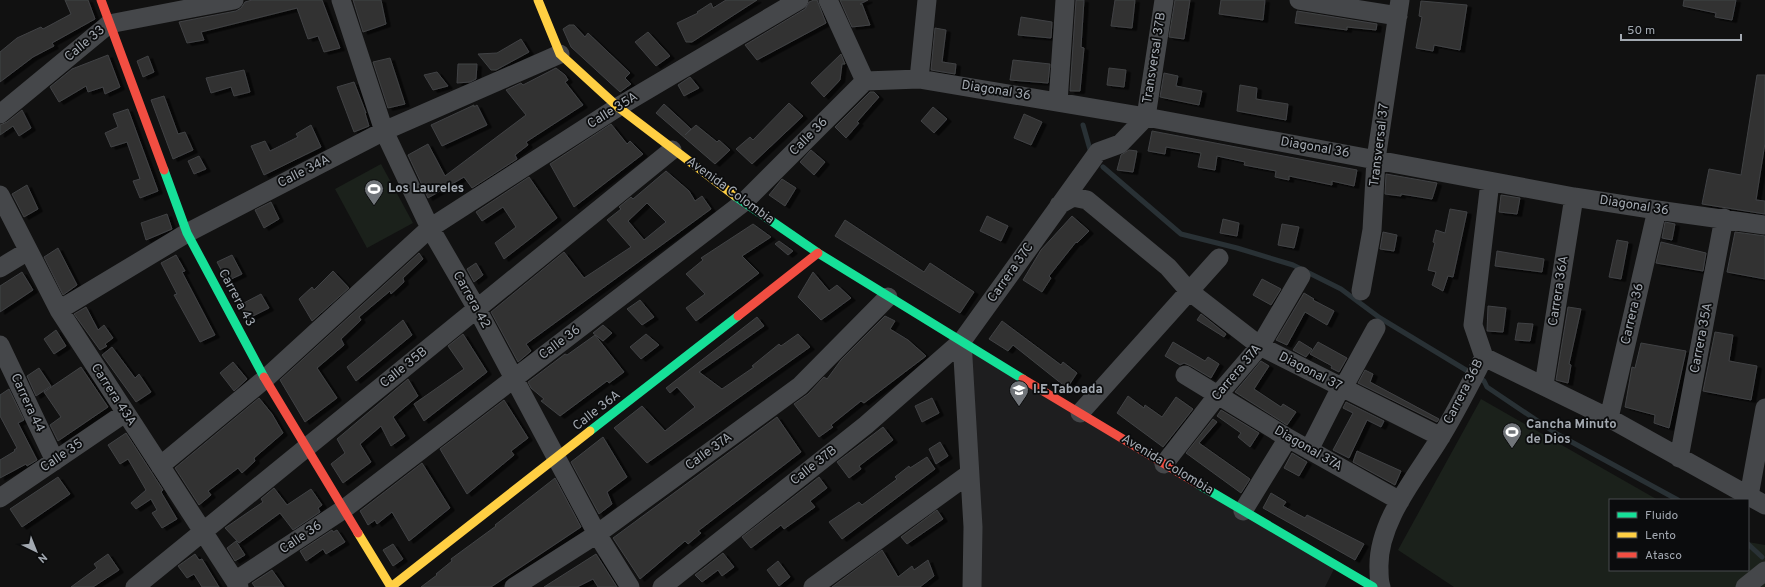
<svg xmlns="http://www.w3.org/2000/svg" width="1765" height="587" font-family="Overpass,sans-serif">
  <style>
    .built { fill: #1e1e1f }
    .green { fill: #1b211b }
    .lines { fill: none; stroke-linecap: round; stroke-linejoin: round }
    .stream { stroke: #293135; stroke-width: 5 }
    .building { fill: #313233; stroke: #414244; fill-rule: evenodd; filter: url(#shadow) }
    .street { stroke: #45474a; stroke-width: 19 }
    .fast { stroke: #16e098; stroke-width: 9 }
    .slow { stroke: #ffcf43; stroke-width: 9 }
    .jam { stroke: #f24e42; stroke-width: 9 }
    .labels { text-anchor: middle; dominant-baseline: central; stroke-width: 3.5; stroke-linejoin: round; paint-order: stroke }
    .street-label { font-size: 13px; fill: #a3a9b1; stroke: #0b0c0d }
    .poi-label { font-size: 13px; font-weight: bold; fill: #a3a9b1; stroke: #0b0c0d; text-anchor: start }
  </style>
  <defs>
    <filter id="shadow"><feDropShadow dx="4.5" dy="2.5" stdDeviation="0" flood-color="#0009"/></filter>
  </defs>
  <rect width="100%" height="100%" fill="#111"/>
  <path class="built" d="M962,341L1336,565L1325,587H972Z"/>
  <path class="green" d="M381,164L413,223L367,248L335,189Z
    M1481,399L1658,500H1610V570H1748V542L1765,545V587H1454L1398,550Z"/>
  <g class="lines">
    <path class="stream" d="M1083,125L1091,153
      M1103,167L1181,234L1237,248L1293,265L1341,289L1380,318L1484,381L1487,387L1557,434L1678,500
      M1748,544L1762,557"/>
  </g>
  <path class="building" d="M65,0H88L95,19L52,43L54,46L33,57L0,82V52L17,38L41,27L43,29L71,14Z
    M252,0H322L340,48L324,52L318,36L308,39L297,8L201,32L204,40L187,43L179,22L236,11L241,8L245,2Z
    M353,0H381L386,24L363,32Z
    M726,0H757L692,42H686L677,23L698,13L697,12L711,3L713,8Z
    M814,0H817L826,23L757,60L745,45L805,9L809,2Z
    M840,0H868L860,4H862L870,25L852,27Z
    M1076,0H1084L1081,47L1084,48L1080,91H1070Z
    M1115,0H1135L1132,28L1111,26Z
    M1175,0H1190L1184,39L1169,37Z
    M1221,0H1265L1263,20L1219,14Z
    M1684,0H1736L1732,20L1715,17L1716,13L1683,6Z
    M1421,1L1467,5L1460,50L1434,45L1433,51L1416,48L1422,17L1419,16Z
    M1297,11L1377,24L1376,30L1347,27V30L1295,23Z
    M1021,17L1052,22L1051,38L1018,35Z
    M569,25H574L585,37L588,33L630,73L625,78L631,84L620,92L571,47L563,29Z
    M935,28L946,30L942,62L956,64L955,74L931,70Z
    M648,32L670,56L656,66L635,42Z
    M521,39L529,52L496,70H491L478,54L497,53Z
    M841,54L845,64H842L840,80L824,97L811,83Z
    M108,55L120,87L105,94L103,87L88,92L86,86L59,102L50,87L72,69Z
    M148,56L154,72L143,77L137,61Z
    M390,58L405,104L388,108L373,62Z
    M1013,60L1050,64L1048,83L1010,80Z
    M458,64H477L476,79L470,82L457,83Z
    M556,68L565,75L568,80L565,82L583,105L526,142L528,145L515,155L517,159L472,188L464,177L428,198L408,155L428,144L445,176L526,115L506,90L521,83L523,85Z
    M1109,68L1126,70L1124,87L1107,85Z
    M244,70L250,92L234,96L231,87L211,93L206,78Z
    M437,72L448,86L433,90L424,75Z
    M1164,73L1178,76L1176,86L1202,91L1199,105L1160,97Z
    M1757,75H1765V143L1756,200L1765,201V214L1702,204L1709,169L1741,175Z
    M690,77L699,88L684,96L678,85Z
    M354,82L366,113H365L369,126L354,132L337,87Z
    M1240,85L1257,88L1256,99L1288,104L1286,120L1237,111Z
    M870,92H874L879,97L857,122L859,123L846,138L835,127Z
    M164,96L178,134L185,132L193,150L173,159L151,100Z
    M789,103L803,116L752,164L736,149L750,137L753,140Z
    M664,104L691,129L685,135L696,125L717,142L719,140L730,150L715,164L656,113Z
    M474,105V107L477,105L487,125L442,146L431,125Z
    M933,107L947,119L934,133L921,121Z
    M128,109L158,191L140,198L133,181L140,179L127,142L111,147L105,133L118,127L113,114Z
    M22,110L31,128L19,136L13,126L0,135V125L7,122Z
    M1024,114L1042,122L1031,145L1014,138Z
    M611,124L627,144L630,141L643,154L574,207L550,164Z
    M311,125L321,147L264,175L251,146L265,141L270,151L298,137L296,134Z
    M1152,131L1357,170L1354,186L1332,181V185L1289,176V180L1275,177L1276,171L1244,165L1245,162L1217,156L1215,170L1198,167L1201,153L1166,147L1165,154L1148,151Z
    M811,150L825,162L814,175L800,162Z
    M1129,150L1137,151L1133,172L1117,170L1121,155Z
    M199,156L206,169L194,174L188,161Z
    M666,171L689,191L695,201L702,196L711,209L526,344L531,351L518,362L491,312L564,252L584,278L631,247L607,220L621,209L619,207L631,197L633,199ZM647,203L666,222L644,240L628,221Z
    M1386,174L1437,183L1432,199L1401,194V196L1385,194Z
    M529,177L557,218L504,259L495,243L516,227L503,207L482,221L476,212Z
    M782,179L796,188L785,206L769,195Z
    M27,185L38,209L24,217L12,194Z
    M1501,195L1520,198L1517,214L1499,212Z
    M271,202L279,219L264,228L255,210Z
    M1450,209L1467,212L1453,277L1448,276L1443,291L1432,285L1436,272L1428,270L1435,243L1433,242L1436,230L1445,233Z
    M167,214L172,229L146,240L141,223Z
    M987,216L1008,226L1001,241L980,231Z
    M1072,216L1089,231L1077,243L1076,242L1049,276L1051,278L1042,292L1023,280L1041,250Z
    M1223,219L1239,223L1237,236L1220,233Z
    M845,220L924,272L930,263L974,292L960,313L835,236Z
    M1665,222L1675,224L1672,240L1662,238Z
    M753,224L771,237L742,256L759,273L696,321L686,308L705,294L686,274L703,260L701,258Z
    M1282,224L1299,227L1294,248L1278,245Z
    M1383,232L1397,235L1394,251L1380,249Z
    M1735,232L1765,236V279L1727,272Z
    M1617,240L1628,242L1621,279L1609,277Z
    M779,241L793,251L788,255L775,244Z
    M1661,242L1706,253L1703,271L1656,263Z
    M58,248L77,285L63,295L44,257Z
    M1497,251L1544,259L1542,272L1495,266Z
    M419,253L423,259L403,278L404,282L391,294L390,291L359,317L361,320L341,339L344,345L317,368L337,398L305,422L280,380Z
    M176,255L185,271L182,272L215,335L200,342L174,295L177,294L161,263Z
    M232,255L242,274L227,281L217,262Z
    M476,263L483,275L474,282L467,269Z
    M333,271L349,288L312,321L299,299L312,287L314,290Z
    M22,272L33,290L0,312V286Z
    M813,272L829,291L837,285L851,298L821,320L798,297Z
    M1262,279L1281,289L1271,305L1253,295Z
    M1304,293L1314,299L1313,300L1334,311L1327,325L1305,312L1287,345L1276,340Z
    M261,294L269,308L247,319L240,305Z
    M640,300L654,317L642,325L627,309Z
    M1488,306L1506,308L1503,332L1487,331Z
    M86,307L98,330L104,325L113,338L105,344L107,346L100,350L74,314Z
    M1568,307L1581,309L1569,364L1571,365L1568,383L1556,380Z
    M1201,314L1226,334L1224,337L1197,320Z
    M885,316L895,321L890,329L908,340L926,356L864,403L861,401L831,425L833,427L819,437L794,404L808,394L824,377L827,379L841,360Z
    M757,317L764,326L699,372L722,389L754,367L752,366L779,344L781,346L798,334L810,347L647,463L614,428L642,406L665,431L695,407L677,387L670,393L666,388Z
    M403,320L412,335L356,381L347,367Z
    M1002,321L1061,365L1063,362L1077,373L1067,388L1013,345L1008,351L989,339Z
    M1518,323L1533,324L1530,341L1515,340Z
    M603,325L612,333L603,341L593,333Z
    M56,330L66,346L54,354L44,339Z
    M1715,332L1733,335L1729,361L1757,366L1751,400L1703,391Z
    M463,334L487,372L424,421L414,404L464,369L448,346Z
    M646,334L659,345L641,359L630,347Z
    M595,335L624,372L609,383L607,381L560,416L541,401L544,399L531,388L528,382L565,354L567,355Z
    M1299,341L1312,349L1306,357L1293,350Z
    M1173,342L1205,361L1208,357L1219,364L1211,378L1191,366L1184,363L1180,365L1165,356Z
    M1318,342L1347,358L1339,372L1331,368L1332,366L1310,354Z
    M1641,343L1686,351L1669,428L1654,423L1655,415L1625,407L1632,367L1635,368Z
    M112,347L135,378L139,374L151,392L136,402L102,355Z
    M1261,361L1269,366L1254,389L1281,407L1283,404L1296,412L1287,425L1235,392Z
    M233,362L247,379L234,391L220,373Z
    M81,367L108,407L58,441L50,425L61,417L44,392Z
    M39,368L51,386L36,396L27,376Z
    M1365,370L1373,374L1370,382L1439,419L1437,422L1358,383Z
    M408,379L418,396L393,417L405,436L391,446L381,426L360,444L371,462L343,483L331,464L345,453L337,439Z
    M9,389L24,420L18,423L37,460L27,466L26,464L0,478V460L15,451L14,450L17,448L0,416V395Z
    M1128,396L1144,408L1145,405L1162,417L1176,397L1193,409L1163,447L1117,413Z
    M259,398L272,414L283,433L254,458L255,461L242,473L238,468L208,491L211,495L199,505L175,468Z
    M932,398L939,413L922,422L915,406Z
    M504,400L528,438L511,451L514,455L467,494L440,449Z
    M1346,402L1384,421L1381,427L1367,420L1349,458L1333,450L1353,413L1343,408Z
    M1221,410L1259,433L1250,447L1238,437L1241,433L1217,416Z
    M777,417L801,452L698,531L701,533L688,544L685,541L640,579L613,538Z
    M1213,419L1217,422L1199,443L1250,479L1241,493L1186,453Z
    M883,427L893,440L859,466L861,469L849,478L837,462Z
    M126,433L163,490L161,492L177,519L162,528L152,513L157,510L151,499L136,509L131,503L146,490L128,459L120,464L108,445Z
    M603,437L627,477L607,492L612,504L599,514L571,462Z
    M940,442L948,456L936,464L929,449Z
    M1357,451L1401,471L1395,485L1353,462Z
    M1292,453L1307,462L1299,476L1284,468Z
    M927,457L935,469L842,539L829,522L859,502L862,505L897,479L895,477L909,466L910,468Z
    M422,463L450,508L409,541L392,512L377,524L375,520L368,525L360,511Z
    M58,477L70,494L22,527L10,509Z
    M819,477L827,488L810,501L815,507L784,529L781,525L751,548L742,537Z
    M555,478L581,527L491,587H421L437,575L436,574L452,561L451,559L496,526L495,525Z
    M274,488L287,505L311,489L322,505L318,508L320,512L293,530L280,513L239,543L225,528L263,502L261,499Z
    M1271,493L1286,502L1283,506L1305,518L1307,515L1364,544L1355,560L1263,508Z
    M937,510L943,519L907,544L901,537Z
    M332,530L333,532L337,530L345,542L326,554L323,549L306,561L300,551Z
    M236,541L245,555L235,561L227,548Z
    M393,544L403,559L393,566L383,550Z
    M882,550L898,577L912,566L914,570L928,560L934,576L920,587H832Z
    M723,553L734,567L722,576L718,570L702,582L695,575Z
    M108,554L119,570L93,587H71L97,568L94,564Z
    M195,554L199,560L202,559L219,587H202L194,574L187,578L178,566Z
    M596,554L617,587H598L593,579L577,587H544Z
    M778,561L790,577L779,586L767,570Z
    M272,570L284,587H255L252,583Z"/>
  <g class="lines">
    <path class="street" d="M341,0L384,131L430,228L477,309L597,534L630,587
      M828,0L865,81
      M1299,0L1398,16
      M919,79L927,0
      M865,81L919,79L1146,117L1574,197L1657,210L1765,225
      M1058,102L1065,0
      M0,114L109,24L234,0
      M0,195L59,310L239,587
      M1059,205L1073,197L1087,200L1168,267L1189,291L1260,346L1441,437
      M0,268L28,251
      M1361,291L1372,230L1376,159L1400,0
      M59,310L187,233L384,131L560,54
      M962,341L973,527L972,587
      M0,345L55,461
      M1484,357L1609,418L1765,505
      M1185,375L1288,438L1400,501
      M1544,385L1574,197
      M1343,388L1376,328
      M1080,413L1219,258
      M1609,418L1657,210
      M1309,450L1341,387
      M1679,458L1724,218
      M1164,464L1217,396L1260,346L1301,276
      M160,466L265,379L430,228L618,107L799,0
      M1749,496L1765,408
      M0,498L125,413
      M1243,511L1288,438
      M235,581L344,509L744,202L865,81
      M135,587L672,150
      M514,587L597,534L800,386L888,297
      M662,587L866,425L962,341L1098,152L1120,144L1146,117L1164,0
      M813,587L969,474
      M1381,587C1379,582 1379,575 1379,569C1377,522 1417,476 1440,438C1456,412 1470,384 1484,357L1473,325L1490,182
      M1745,587L1765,571"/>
    <path class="fast" d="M164,170L187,233L264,377
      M735,196L818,253L1023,379
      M590,431L738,316
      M1198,484L1373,587"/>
    <path class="slow" d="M538,0L560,54L618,107L735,196
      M358,533L391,587L590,431"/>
    <path class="jam" d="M101,0L164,170
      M738,316L818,253
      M264,377L358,533
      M1023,379L1198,484"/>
  </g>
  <defs>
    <g id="stadium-pin" transform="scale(1)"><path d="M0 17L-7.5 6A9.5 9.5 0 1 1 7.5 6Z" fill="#707479" stroke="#0b0c0d"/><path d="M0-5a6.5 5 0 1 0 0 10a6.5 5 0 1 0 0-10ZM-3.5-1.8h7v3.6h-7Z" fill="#fff"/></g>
    <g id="school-pin" transform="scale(1)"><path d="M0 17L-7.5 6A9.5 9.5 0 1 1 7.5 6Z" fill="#707479" stroke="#0b0c0d"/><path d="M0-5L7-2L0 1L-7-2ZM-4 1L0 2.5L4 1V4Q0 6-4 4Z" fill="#fff"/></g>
  </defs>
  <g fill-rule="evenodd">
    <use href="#stadium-pin" x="374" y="189"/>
    <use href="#school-pin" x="1019" y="390"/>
    <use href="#stadium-pin" x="1512" y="432"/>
  </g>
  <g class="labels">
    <g class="street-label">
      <text transform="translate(85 44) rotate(-40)">Calle 33</text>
      <text transform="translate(1155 58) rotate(-81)">Transversal 37B</text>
      <text transform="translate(996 91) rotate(9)">Diagonal 36</text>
      <text transform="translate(613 111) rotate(-32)">Calle 35A</text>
      <text transform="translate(809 137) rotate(-45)">Calle 36</text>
      <text transform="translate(1380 145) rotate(-83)">Transversal 37</text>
      <text transform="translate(1315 148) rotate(10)">Diagonal 36</text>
      <text transform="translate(304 172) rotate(-27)">Calle 34A</text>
      <text transform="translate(730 191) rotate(36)">Avenida Colombia</text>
      <text transform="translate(1634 206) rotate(9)">Diagonal 36</text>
      <text transform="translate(1011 273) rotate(-55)">Carrera 37C</text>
      <text transform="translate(1559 291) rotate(-81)">Carrera 36A</text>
      <text transform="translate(236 298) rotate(62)">Carrera 43</text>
      <text transform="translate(471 300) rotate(61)">Carrera 42</text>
      <text transform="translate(1633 314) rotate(-77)">Carrera 36</text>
      <text transform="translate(1702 338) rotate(-79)">Carrera 35A</text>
      <text transform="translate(560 343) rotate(-37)">Calle 36</text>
      <text transform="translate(404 368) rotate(-39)">Calle 35B</text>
      <text transform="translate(1310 372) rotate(27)">Diagonal 37</text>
      <text transform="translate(1237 373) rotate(-50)">Carrera 37A</text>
      <text transform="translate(1464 392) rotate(-63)">Carrera 36B</text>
      <text transform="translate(113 395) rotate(57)">Carrera 43A</text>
      <text transform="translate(27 403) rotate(65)">Carrera 44</text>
      <text transform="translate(597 411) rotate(-38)">Calle 36A</text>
      <text transform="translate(1308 449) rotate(30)">Diagonal 37A</text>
      <text transform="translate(709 452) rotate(-36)">Calle 37A</text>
      <text transform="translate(62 456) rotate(-34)">Calle 35</text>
      <text transform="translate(1167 465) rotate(31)">Avenida Colombia</text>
      <text transform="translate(814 466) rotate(-38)">Calle 37B</text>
      <text transform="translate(301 538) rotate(-34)">Calle 36</text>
    </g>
    <g class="poi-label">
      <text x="388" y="189">Los Laureles</text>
      <text x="1033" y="390">I.E Taboada</text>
      <text x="1526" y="425">Cancha Minuto<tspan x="1526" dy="15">de Dios</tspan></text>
    </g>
  </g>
  <rect x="1609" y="499" width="140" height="72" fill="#0b0c0d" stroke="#484b4f"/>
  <rect x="1617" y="512" width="20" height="6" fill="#16e098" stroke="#484b4f"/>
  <text x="1645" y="519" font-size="12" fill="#a3a9b1">Fluido</text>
  <rect x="1617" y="532" width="20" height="6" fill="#ffcf43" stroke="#484b4f"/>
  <text x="1645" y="539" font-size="12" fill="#a3a9b1">Lento</text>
  <rect x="1617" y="552" width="20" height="6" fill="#f24e42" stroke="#484b4f"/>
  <text x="1645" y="559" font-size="12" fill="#a3a9b1">Atasco</text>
  <g transform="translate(36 551) rotate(137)" stroke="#0b0c0d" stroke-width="3" paint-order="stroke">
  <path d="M0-3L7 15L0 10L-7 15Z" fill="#a3a9b1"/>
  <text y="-6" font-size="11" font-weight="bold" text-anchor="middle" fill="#a3a9b1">N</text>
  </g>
  <path d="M1621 34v6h120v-6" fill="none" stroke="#a3a9b1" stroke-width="2"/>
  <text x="1627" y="34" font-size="12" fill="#a3a9b1" stroke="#0b0c0d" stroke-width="3" paint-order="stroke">50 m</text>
</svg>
